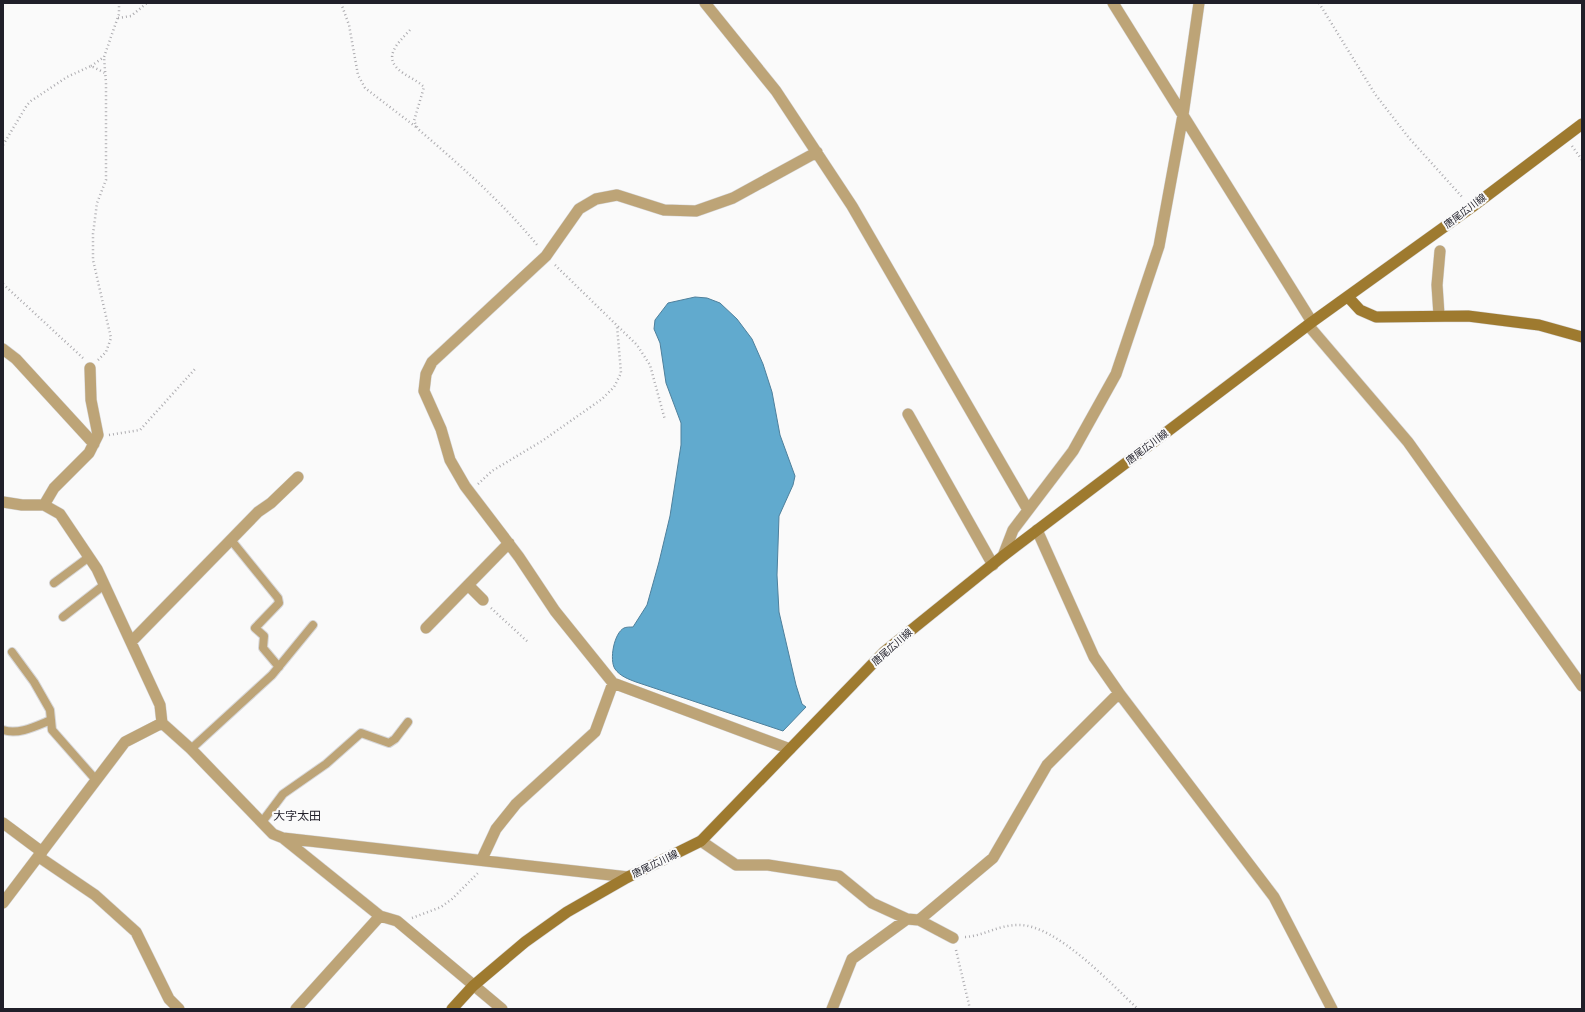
<svg xmlns="http://www.w3.org/2000/svg" width="1585" height="1012" font-family="Roboto,'Noto Sans JP',sans-serif">
  <style>
    .water { fill: #61aace; stroke: #4e809c }
    .lines { fill: none; stroke-linecap: round; stroke-linejoin: round }
    .service-casing { stroke: #d7d7d9; stroke-width: 10 }
    .minor-casing { stroke: #d7d7d9; stroke-width: 12 }
    .secondary-casing { stroke: #d7d7d9; stroke-width: 12 }
    .path { stroke: #adacb0; stroke-width: 2.5; stroke-dasharray: 1 3; stroke-linecap: butt }
    .service { stroke: #bda477; stroke-width: 8 }
    .minor { stroke: #bda477; stroke-width: 11 }
    .secondary { stroke: #9e7a2f; stroke-width: 11 }
    .labels { text-anchor: middle; dominant-baseline: central; stroke-width: 4; stroke-linejoin: round; paint-order: stroke }
    .street-label { font-size: 10px; fill: #201f29; stroke: #fafafa }
    .quarter-label { font-size: 12px; fill: #201f29; stroke: #fafafa }
  </style>
  <rect width="100%" height="100%" fill="#fafafa"/>
  <path class="water" d="M695,297L707,298L720,303L737,319L752,339L763,364L772,392L780,435L795,476L793,485L779,516L777,575L779,612L796,685L802,704L806,707L783,731L636,682C628,679 620,676 615,669C609,660 614,633 624,628C626,627 630,627 633,627L647,605L659,562L670,516L681,445V423L666,383L660,343L654,329L655,320L668,303Z"/>
  <g class="lines">
    <g class="service-casing">
      <path id="service" d="M231,540L278,598L279,603L255,628L264,636L263,648L279,667
        M54,583L89,557
        M63,617L104,585
        M12,652L34,682L50,710L52,730L96,780
        M3,730C19,735 36,726 51,720
        M191,749L272,675L313,625
        M262,822L283,794L326,764L361,733L389,743L395,739L408,722"/>
    </g>
    <g class="minor-casing">
      <path id="minor" d="M705,3L776,91L852,206L1028,510
        M1113,3L1312,322
        M1439,315L1437,285L1440,251
        M1308,325L1408,442L1582,686
        M3,349L16,359L94,444
        M908,414L993,565
        M3,502L22,505H44L60,514L97,569L160,705L162,723L191,749L273,834L283,838L628,877
        M44,505L54,488L89,453L98,435L91,400L90,368
        M1037,530L1094,657L1119,693L1274,897L1332,1009
        M1003,556L1013,530L1073,451L1116,374L1159,246L1183,115L1199,3
        M468,585L483,600
        M426,628L509,543
        M132,641L258,512L271,503L298,477
        M790,749L613,683L555,611L519,557L465,486L450,460L441,429L424,391L426,374L432,362L546,256L579,209L596,199L617,195L664,210L696,211L733,198L817,152
        M3,823L42,852
        M283,838L380,916L397,921L502,1009
        M701,841L736,865H768L839,876L872,903L907,919L919,920L953,938
        M39,857L95,895L136,932L169,999L179,1009
        M482,859L496,829L516,804L595,732L613,683
        M3,903L125,742L162,723
        M919,920L993,858L1047,765L1119,693
        M296,1009L380,916
        M832,1009L852,959L907,919"/>
    </g>
    <g class="secondary-casing">
      <path id="secondary" d="M1348,297L1360,310L1376,317L1468,316L1539,325L1582,337
        M452,1009L473,986L525,942L567,912L628,877L701,841L884,652L1003,556L1312,322L1472,207L1582,124"/>
    </g>
    <path class="path" d="M341,3L349,25L358,75L365,88L416,127
      M1319,3L1375,94L1409,138L1463,198
      M118,18L131,16L147,3
      M410,30C397,44 381,58 403,73C410,78 418,81 424,87L414,121L418,129C461,166 502,202 538,246
      M91,66L104,57L119,14V3
      M3,145L27,105L31,101L67,77L91,66L105,73
      M1572,146L1582,160
      M555,265L637,345L650,365L665,420
      M3,284L83,358
      M98,360L106,352L111,338L93,260V234L97,203L106,180V83L104,57
      M109,435L140,430L195,369
      M478,484L492,471L542,441L602,399L614,387L621,373L617,326
      M491,608L529,643
      M412,918L441,907L452,899L479,872
      M965,937C984,936 997,925 1019,925C1057,925 1111,984 1138,1009
      M956,950L970,1009"/>
    <use href="#service" class="service"/>
    <use href="#minor" class="minor"/>
    <use href="#secondary" class="secondary"/>
  </g>
  <g class="labels">
    <g class="street-label">
      <text transform="translate(1465 211) rotate(-37)">唐尾広川線</text>
      <text transform="translate(1147 447) rotate(-37)">唐尾広川線</text>
      <text transform="translate(892 647) rotate(-41)">唐尾広川線</text>
      <text transform="translate(655 864) rotate(-26)">唐尾広川線</text>
    </g>
    <g class="quarter-label">
      <text x="297" y="816">大字太田</text>
    </g>
  </g>
  <rect width="1585" height="1012" fill="none" stroke="#201f29" stroke-width="8"/>
</svg>
